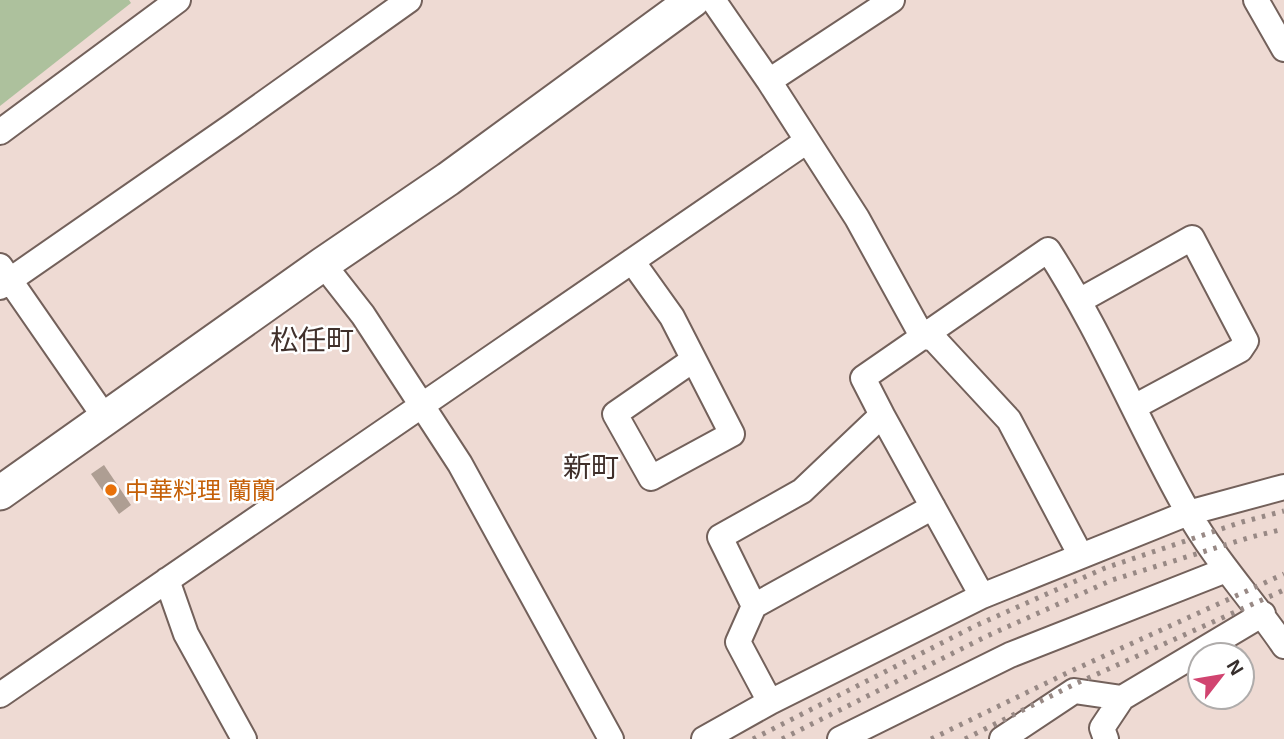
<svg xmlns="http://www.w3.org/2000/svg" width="1284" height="739" font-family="Helvetica,'Noto Sans JP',sans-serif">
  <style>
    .green { fill: #adc19d }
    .building { fill: #ae9e93 }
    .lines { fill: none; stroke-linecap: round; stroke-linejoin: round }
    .minor-casing { stroke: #73615b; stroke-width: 28 }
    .secondary-casing { stroke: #73615b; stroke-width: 37 }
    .minor { stroke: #fff; stroke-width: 24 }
    .secondary { stroke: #fff; stroke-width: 33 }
    .rail { stroke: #988985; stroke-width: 5; stroke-dasharray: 3.5 7; stroke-linecap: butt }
    .food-dot { fill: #e8710a; stroke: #fff; stroke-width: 2.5 }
    .labels { text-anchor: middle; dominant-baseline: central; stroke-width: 5; stroke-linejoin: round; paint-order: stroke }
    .food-label { font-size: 24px; fill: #c56008; stroke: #fff; text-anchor: start }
    .quarter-label { font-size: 28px; fill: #40302b; stroke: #fff }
  </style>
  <rect width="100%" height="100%" fill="#eedad3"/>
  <path class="green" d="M0,0H129L131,3L0,106Z"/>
  <path class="building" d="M104,465L131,505L119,514L91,474Z"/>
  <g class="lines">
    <g class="minor-casing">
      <path id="minor" d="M713,0L769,81L857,218L922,336L934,339L1009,420L1081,556
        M1256,0L1284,49
        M769,81L892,0
        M0,132L178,0
        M632,261L672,317L732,434L651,478L615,414L693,360
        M323,264L363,315L460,464L611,739
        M0,266L106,419
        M0,287L232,126L409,0
        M1079,301L1192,238L1246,341L1240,350L1134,407
        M882,415L982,596
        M1284,487L1188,513L982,596L770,702L738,642L754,606L720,537L802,491L882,415L863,378L1048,250C1102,333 1139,426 1188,512C1215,560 1253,600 1284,646
        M167,580L186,634L244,739
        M754,606L933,507
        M0,695L807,141
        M704,739L770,702
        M840,739L1010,655L1226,570
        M1002,739L1074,691L1122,698L1263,614
        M1106,739L1102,728L1122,698"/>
    </g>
    <g class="secondary-casing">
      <path id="secondary" d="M0,493L323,264L448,179L693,0"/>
    </g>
    <use href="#minor" class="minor"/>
    <use href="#secondary" class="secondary"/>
    <path class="rail" d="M753,739L975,626L1105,568L1242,522L1284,511
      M782,739L987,636L1112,580L1251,537L1284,529
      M931,739L1069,672L1284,574
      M965,739L1075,684L1284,590"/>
  </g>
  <circle class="food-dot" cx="111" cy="490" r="7"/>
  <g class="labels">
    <g class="food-label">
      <text x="125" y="490">中華料理 蘭蘭</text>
    </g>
    <g class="quarter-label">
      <text x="312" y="340">松任町</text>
      <text x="591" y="467">新町</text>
    </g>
  </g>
  <g transform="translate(1221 676) rotate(59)"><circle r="33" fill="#ffffff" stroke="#afacab" stroke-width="2"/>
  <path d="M0-5L12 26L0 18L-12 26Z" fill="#d14470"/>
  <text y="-10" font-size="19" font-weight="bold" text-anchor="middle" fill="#372f2d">N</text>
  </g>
</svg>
